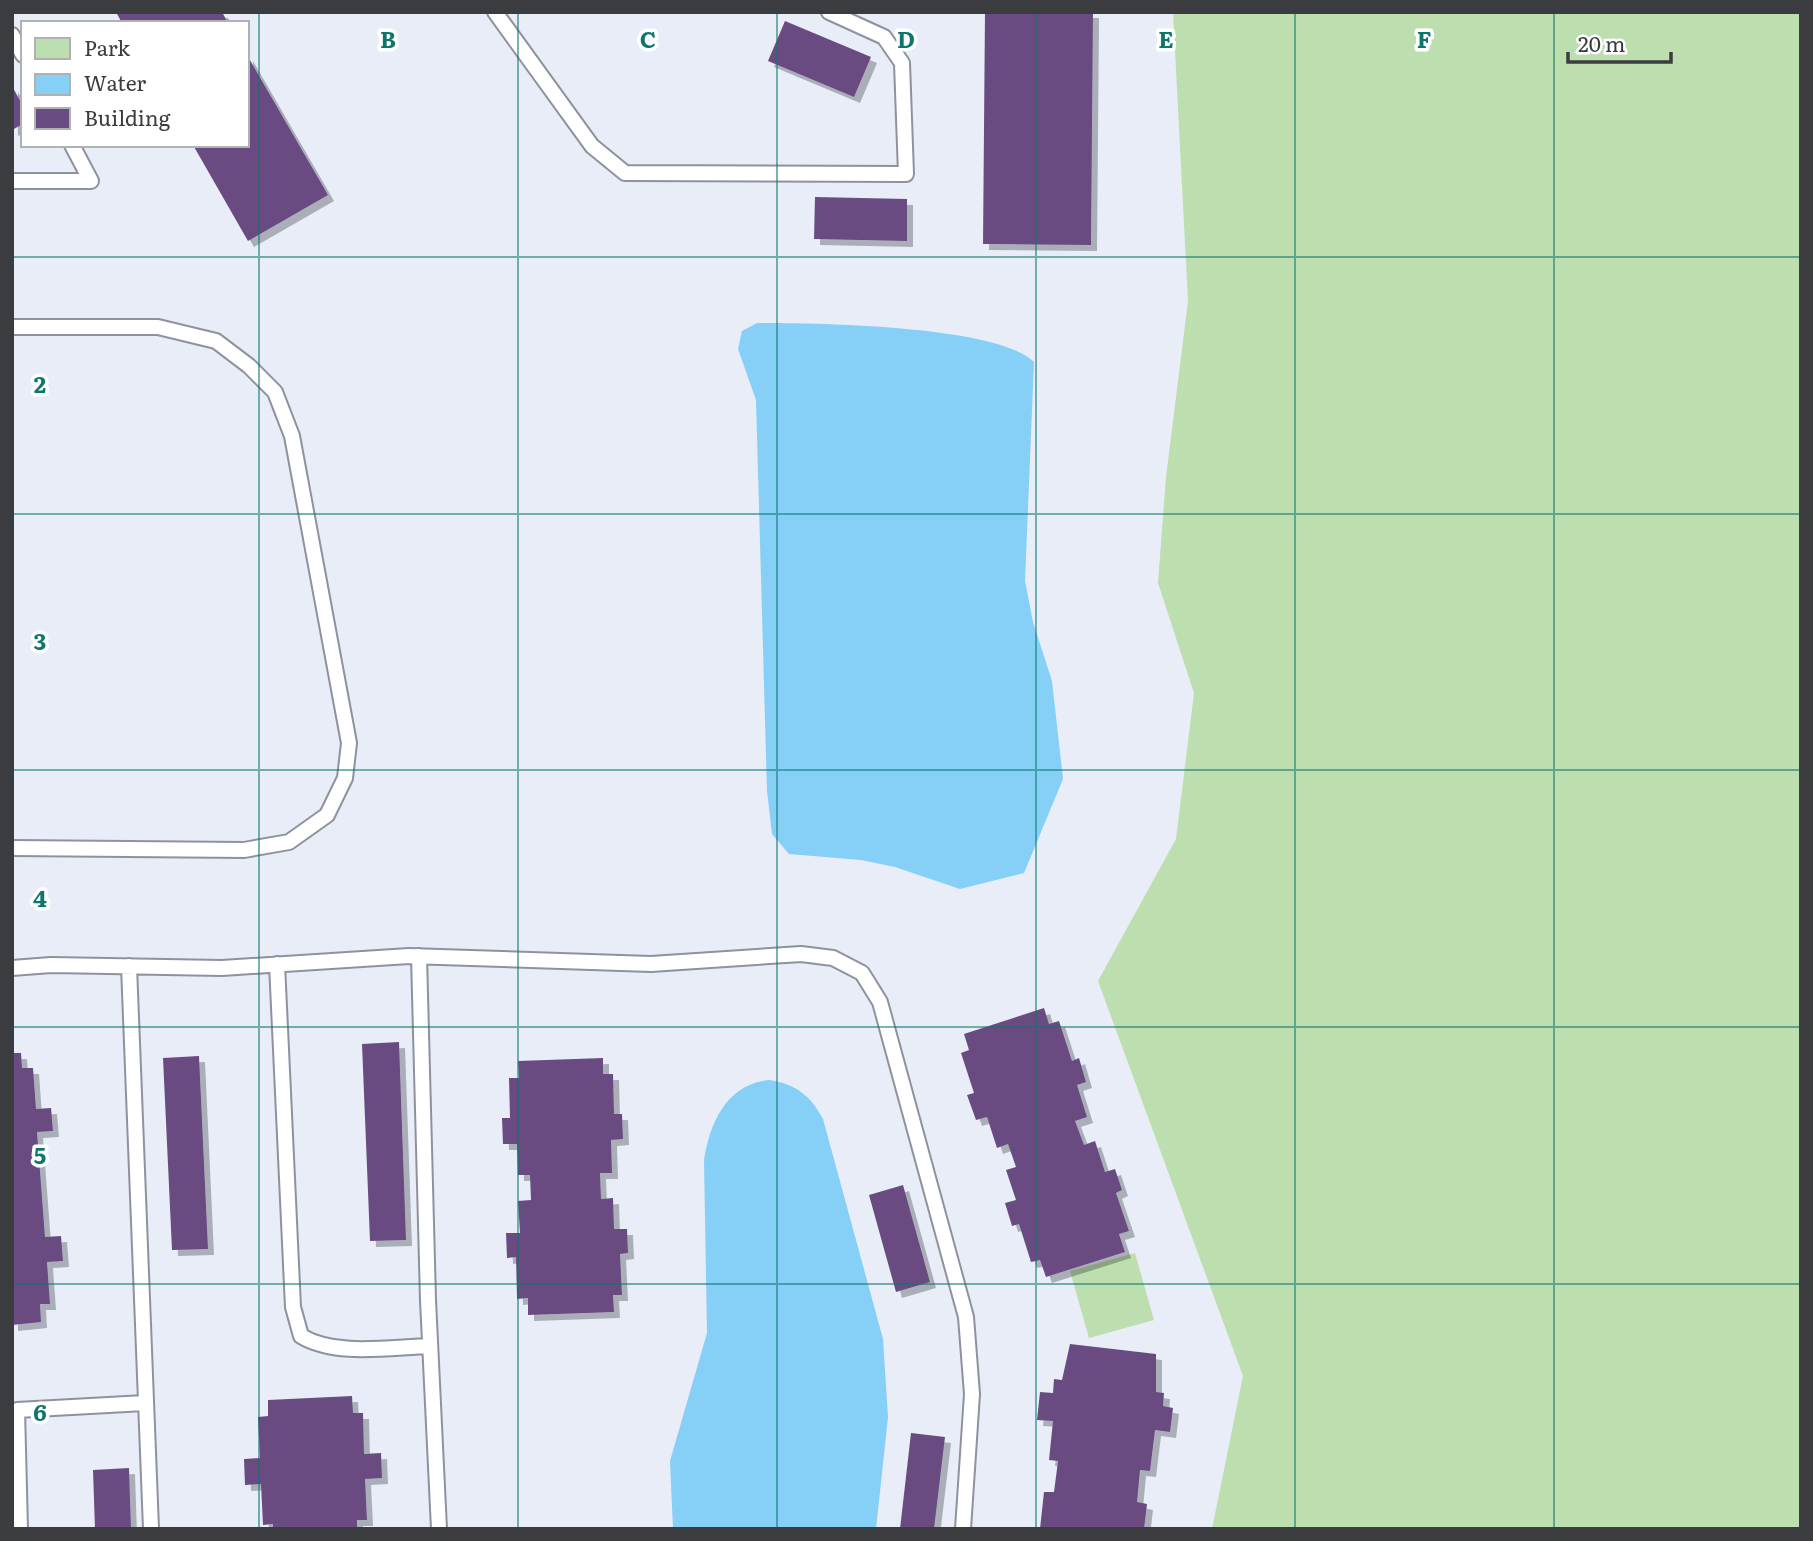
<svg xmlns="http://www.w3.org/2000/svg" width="1813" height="1541" font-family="Literata,serif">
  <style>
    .green { fill: #bddeaf }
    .water { fill: #86cff7 }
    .building { fill: #694c82; filter: url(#shadow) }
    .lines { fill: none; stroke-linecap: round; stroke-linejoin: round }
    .service-casing { stroke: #8e929d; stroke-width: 18 }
    .service { stroke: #fff; stroke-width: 14 }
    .grid { fill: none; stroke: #0f766e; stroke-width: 2; stroke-opacity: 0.55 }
    .grid-label { font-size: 23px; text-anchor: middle; font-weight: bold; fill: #0f766e; stroke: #fff; stroke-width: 7; stroke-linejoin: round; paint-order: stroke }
  </style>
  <defs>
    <filter id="shadow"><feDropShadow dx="6" dy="6" stdDeviation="0" flood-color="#0004"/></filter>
  </defs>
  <rect width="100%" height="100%" fill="#e8edf8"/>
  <path class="green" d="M1173,12H1801V1529H1212L1243,1376L1098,981L1176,839L1194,693L1158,583L1166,477L1188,301Z
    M1135,1253L1154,1320L1089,1338L1070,1271Z"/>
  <path class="water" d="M757,323C813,323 997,325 1034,362L1025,581L1033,622L1052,681L1063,779L1024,873L960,889L895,867L861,860L789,854L772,834L767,791L756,400L738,349L742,331Z
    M769,1080C796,1084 811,1096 823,1119L883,1339L888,1417L876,1529H673L670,1461L707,1333L704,1160C710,1122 727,1084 769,1080Z"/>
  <path class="building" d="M116,12H222L228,23H122Z
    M985,12H1093L1091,245L983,244Z
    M785,21L871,57L854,97L768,61Z
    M247,55L328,195L248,241L193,145H247Z
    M12,86L23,106V124L12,130Z
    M815,197L907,199V241L814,239Z
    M1044,1008L1049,1024L1059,1021L1072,1061L1079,1058L1086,1082L1077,1085L1087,1117L1075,1121L1084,1145L1095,1141L1105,1172L1115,1169L1122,1190L1116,1193L1129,1231L1119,1234L1125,1252L1046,1277L1040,1260L1031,1262L1019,1224L1012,1226L1005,1203L1016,1200L1006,1170L1016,1167L1008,1144L997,1148L987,1117L976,1120L967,1095L974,1093L961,1053L969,1050L964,1034Z
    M399,1042L406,1240L370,1241L362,1044Z
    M12,1053H21L22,1068H33L36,1109L51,1108L53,1131L37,1132L45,1237L61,1236L63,1261L47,1262L50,1304H40L41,1322L12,1325Z
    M199,1056L208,1249L172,1250L163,1058Z
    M603,1058V1074H613L614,1114H622L623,1139L611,1140L612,1173H600L601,1199L613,1198L614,1229H627L628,1253L620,1254L622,1295H613L614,1312L528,1315V1298L517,1299L516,1257L507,1258L506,1233H520L518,1201L531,1200L530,1175H518L517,1144H503L502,1118H510L509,1078H519L518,1061Z
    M903,1185L930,1282L896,1292L869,1195Z
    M1070,1344L1156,1354V1392L1164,1393L1163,1406L1173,1408L1170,1432L1155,1430L1150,1471L1140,1470L1137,1502L1147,1504L1144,1529H1040L1044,1492H1054L1058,1461L1049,1460L1053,1421L1037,1420L1040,1392L1053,1393L1054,1379L1062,1380Z
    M352,1396L353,1413H363L364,1454L381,1453L382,1478L365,1479L367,1520H357V1529H273V1524L263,1525L261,1484L245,1485L244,1459L260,1458L258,1417L268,1416V1400Z
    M911,1433L945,1437L934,1529H900Z
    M129,1468L131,1529H95L93,1470Z"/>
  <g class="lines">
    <g class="service-casing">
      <path id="service" d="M495,12L592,146L625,173L906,174L902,63L884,37L829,12
        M12,35L23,55
        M12,181H91L72,145
        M12,327H158L216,341L249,366L275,392L292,436L349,743L345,778L327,815L289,842L244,850L12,848
        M419,956L428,1300L439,1529
        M277,964L293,1307L301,1336C336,1357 390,1347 430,1346
        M129,966L151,1529
        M12,968L51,965L222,968L409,956L651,964L801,954L833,958L862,973L880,1002L966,1317L972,1394L963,1529
        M20,1529L17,1410L145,1403"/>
    </g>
    <use href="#service" class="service"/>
  </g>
  <path class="grid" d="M259,12V1529M518,12V1529M777,12V1529M1036,12V1529M1295,12V1529M1554,12V1529M12,257H1801M12,514H1801M12,770H1801M12,1027H1801M12,1284H1801"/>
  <g class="grid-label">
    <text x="388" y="48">B</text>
    <text x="648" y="48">C</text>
    <text x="906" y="48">D</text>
    <text x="1166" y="48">E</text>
    <text x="1424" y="48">F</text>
    <text x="40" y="393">2</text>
    <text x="40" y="650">3</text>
    <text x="40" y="907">4</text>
    <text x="40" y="1164">5</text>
    <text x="40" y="1421">6</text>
  </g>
  <rect width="1813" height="1541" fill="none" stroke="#3a3c40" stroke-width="28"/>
  <rect x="21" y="21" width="228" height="126" fill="#ffffff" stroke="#b0b1b3" stroke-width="2"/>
  <rect x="35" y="38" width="35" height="21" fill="#bddeaf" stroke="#b0b1b3" stroke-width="2"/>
  <text x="84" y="56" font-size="21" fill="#3a3c40">Park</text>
  <rect x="35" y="74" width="35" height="21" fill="#86cff7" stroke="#b0b1b3" stroke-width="2"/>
  <text x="84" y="91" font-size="21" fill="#3a3c40">Water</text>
  <rect x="35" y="108" width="35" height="21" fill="#694c82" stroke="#b0b1b3" stroke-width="2"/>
  <text x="84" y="126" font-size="21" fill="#3a3c40">Building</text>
  <path d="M1568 52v10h103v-10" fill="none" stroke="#3a3c40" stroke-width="3.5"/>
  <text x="1578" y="52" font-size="21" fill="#3a3c40" stroke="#ffffff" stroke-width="5" paint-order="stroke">20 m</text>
</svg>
